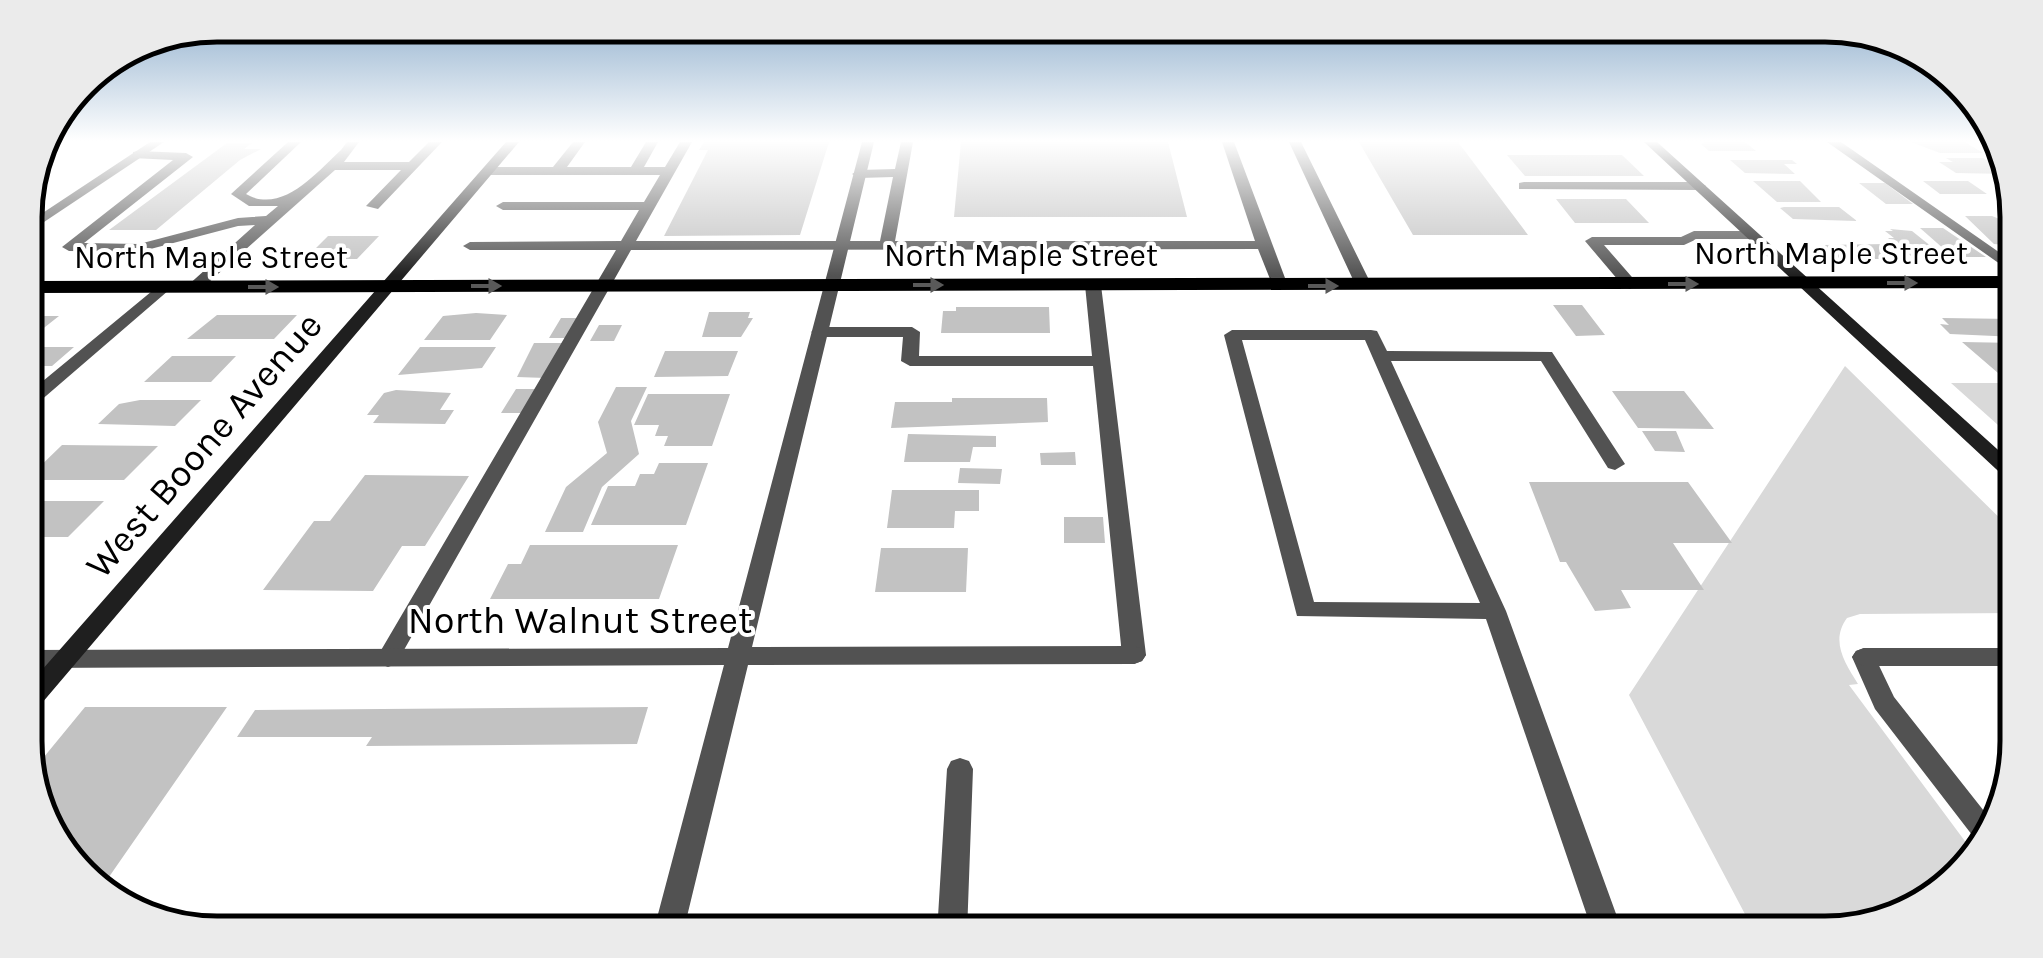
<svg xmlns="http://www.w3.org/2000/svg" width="2043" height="958" font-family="Karla,sans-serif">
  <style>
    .green { fill: #d9d9d9 }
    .building { fill: #c2c2c2 }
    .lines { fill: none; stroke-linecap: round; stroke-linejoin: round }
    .lane { fill: #525252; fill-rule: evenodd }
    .street { fill: #525252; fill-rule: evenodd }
    .secondary { fill: #1f1f1f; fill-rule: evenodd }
    .primary { fill: #000; fill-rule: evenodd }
    .oneway { fill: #595959 }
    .labels { text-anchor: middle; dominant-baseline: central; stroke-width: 8; stroke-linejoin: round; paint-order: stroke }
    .far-street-label { font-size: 32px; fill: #000; stroke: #fff }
    .street-label { font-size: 38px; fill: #000; stroke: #fff }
    .rim { fill: none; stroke: #000; stroke-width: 5 }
  </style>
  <rect width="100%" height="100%" fill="#fff"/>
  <path class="green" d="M1845,366L2017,535L2018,613L1860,614L1847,618C1830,641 1845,663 1858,684L1849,685L1973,852L1933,900L1838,933H1755L1629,695Z
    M1951,383H2017V442Z"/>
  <path class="building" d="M704,142H829L800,235L664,236L708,150H699Z
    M961,142H1168L1187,217H954Z
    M1359,142H1458L1528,235H1413Z
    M1705,142H1745L1756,151H1709L1701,144Z
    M1911,142H1965L1983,153H1940Z
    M227,143H252L244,149H261L240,160L156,230H109Z
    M1507,155H1622L1644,176H1525Z
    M1946,158H1983L2009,174L1956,173L1939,162H1953Z
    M1730,160H1792L1797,164H1784L1795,174L1745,173Z
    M1753,181H1800L1821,202H1777Z
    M1923,181H1968L1987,194H1940Z
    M1859,183H1885L1913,204H1886Z
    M1556,199H1626L1649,223H1575Z
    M1784,207H1839L1857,221L1793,219L1780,208Z
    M1965,216H1992L2007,222L2016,229V246L1994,244Z
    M1920,228H1943L1986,257H1953Z
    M1890,229L1912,231L1947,259L1911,256L1888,238H1894L1885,231H1893Z
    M328,236H379L357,259H321L332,248H316Z
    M1886,244L1905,259H1839L1824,245Z
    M1553,305H1582L1605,335L1576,336Z
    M956,307H1049L1050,333H941L943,311H956Z
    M709,312H750L748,318H753L741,337H702Z
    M476,313L507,315L490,340H424L443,316Z
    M217,315H297L274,339H187Z
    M26,316H59L26,342Z
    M561,318H581L570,338H549Z
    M1942,318L2013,319L2017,337L1950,334L1940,324L1949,325Z
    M599,325H622L614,341H590Z
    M1962,342L2017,343V373H1998Z
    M534,343H565L546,378L517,377Z
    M43,347H74L52,366H26Z
    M420,347H496L482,368L398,375Z
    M665,351H738L728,376L654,377Z
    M172,356H236L211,382H144Z
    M616,387H647L631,421L639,454L602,487L583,532H545L566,487L607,453L598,422Z
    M516,389H538L524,413H501Z
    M396,390L451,393L440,410H454L445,424L373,423L379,415H367L384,393Z
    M1612,391H1684L1714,429L1638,428Z
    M648,394H730L712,446H664L668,436H655L659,425H634Z
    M952,398H1047L1048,422L891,428L895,402H952Z
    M140,400H201L175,426L98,424L119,404Z
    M1642,431H1676L1685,452L1655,451Z
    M908,434L996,436V447H973L970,462H904Z
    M62,445L158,446L124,480H26Z
    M1075,452L1076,465H1041L1040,453Z
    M659,463H708L686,525H591L608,486H635L640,474H654Z
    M960,468L1002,469L1000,484L958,483Z
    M365,475L469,476L425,546H402L373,591L263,590L314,521H330Z
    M1529,482H1688L1732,543H1673L1704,590H1621L1631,608L1595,611L1566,562H1560Z
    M892,490H979V511H955L954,528H887Z
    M26,501H104L68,537H26Z
    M1064,517H1103L1105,543H1064Z
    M530,545H678L659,599H490L508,564H521Z
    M881,548H968L966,592H875Z
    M85,707H227L102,887L64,857L30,774Z
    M648,707L637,744L366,746L372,737H237L255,710Z"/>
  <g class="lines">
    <path class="lane" d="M288,142H301L246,194C282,215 317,172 341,150L347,142H359L344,162H409L429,142H442L378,209L366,206L401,170H335L200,290L194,292L186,287L255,225L238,226L139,252L69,251L62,247L173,160L133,158V152L138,151L186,153L193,157L84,243L139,244L238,218L266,216L278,206H249L231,194Z
      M573,142H585L567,167H631L646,142H658L644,167H665L680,142H692L636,241H880L893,177L859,178L852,174L859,170L895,169L901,142H913L895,241H1255L1222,142H1234L1288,286L1286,289H1274L1258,249L631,250L396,664L388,667L380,664L376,658L380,652L616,250H470L463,246L470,242L621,241L639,210H503L496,206L503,202H644L660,175H488L481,171L488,167H553Z
      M1827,142H1841L2016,264L2017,276Z
      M1524,182H1699L1706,186L1699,190L1519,189V183Z
      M1694,231H1751L1758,235L1751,239H1697L1684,245H1604L1638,284L1630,289L1624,287L1585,241L1592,237H1681Z
      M1093,280L1101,285L1146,655L1142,661L1134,664L1126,661L1122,655L1093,366H910L901,361L903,337H819L811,332L819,327H912L920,332L919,356H1092L1085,285Z
      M163,282L169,284V290L32,408L26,409V395Z
      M1232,330H1371L1377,331L1387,351L1552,352L1625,464L1615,470L1608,468L1541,361H1391L1506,611L1623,933H1593L1486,619L1297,616L1224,335ZM1242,340H1365L1480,603L1314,602Z
      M1864,648L1872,651L1894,697L1995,825L1979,844L1875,709L1852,657L1856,651Z
      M960,758L969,761L973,769L967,933H937L947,769L951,761Z"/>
    <path class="street" d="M150,142H164L26,234V224Z
      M862,142H874L752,647L1134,646L1142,649L1146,655L1142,661L1134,664L748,665L683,933H653L724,665L27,668L26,650L728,648Z
      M1289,142H1301L1372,286L1370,289H1358L1356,286Z
      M1864,648H2018V666H1864L1856,663L1852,657L1856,651Z"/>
    <path class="secondary" d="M506,142H519L36,710L27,713V687Z
      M1644,142H1657L2017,467V484L2010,482Z"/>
    <path class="primary" d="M2017,276V288L26,293V281Z"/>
  </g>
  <defs><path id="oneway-solid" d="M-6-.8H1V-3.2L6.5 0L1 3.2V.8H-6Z" transform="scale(2.5)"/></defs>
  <g class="oneway">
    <use href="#oneway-solid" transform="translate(1902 283)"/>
    <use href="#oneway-solid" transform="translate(1683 284)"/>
    <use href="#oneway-solid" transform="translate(928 285)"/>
    <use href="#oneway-solid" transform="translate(486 286)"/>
    <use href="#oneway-solid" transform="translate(1323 286)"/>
    <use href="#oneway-solid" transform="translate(263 287)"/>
  </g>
  <linearGradient id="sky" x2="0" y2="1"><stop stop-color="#8baccb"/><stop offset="0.51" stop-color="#fff"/><stop offset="1" stop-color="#fff" stop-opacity="0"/></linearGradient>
  <rect width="2043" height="276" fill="url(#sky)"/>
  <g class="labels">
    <g class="far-street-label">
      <text x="1831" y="253">North Maple Street</text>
      <text x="1021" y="255">North Maple Street</text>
      <text x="211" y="257">North Maple Street</text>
    </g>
    <g class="street-label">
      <text transform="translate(204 445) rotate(-49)">West Boone Avenue</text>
      <text x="580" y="620">North Walnut Street</text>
    </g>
  </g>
  <path d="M0 0H2043V958H0ZM217 42H1825A175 175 0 0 1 2000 217V741A175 175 0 0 1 1825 916H217A175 175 0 0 1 42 741V217A175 175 0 0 1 217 42Z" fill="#ebebeb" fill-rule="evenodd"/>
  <path class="rim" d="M217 42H1825A175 175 0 0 1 2000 217V741A175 175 0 0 1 1825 916H217A175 175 0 0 1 42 741V217A175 175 0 0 1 217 42Z"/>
</svg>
